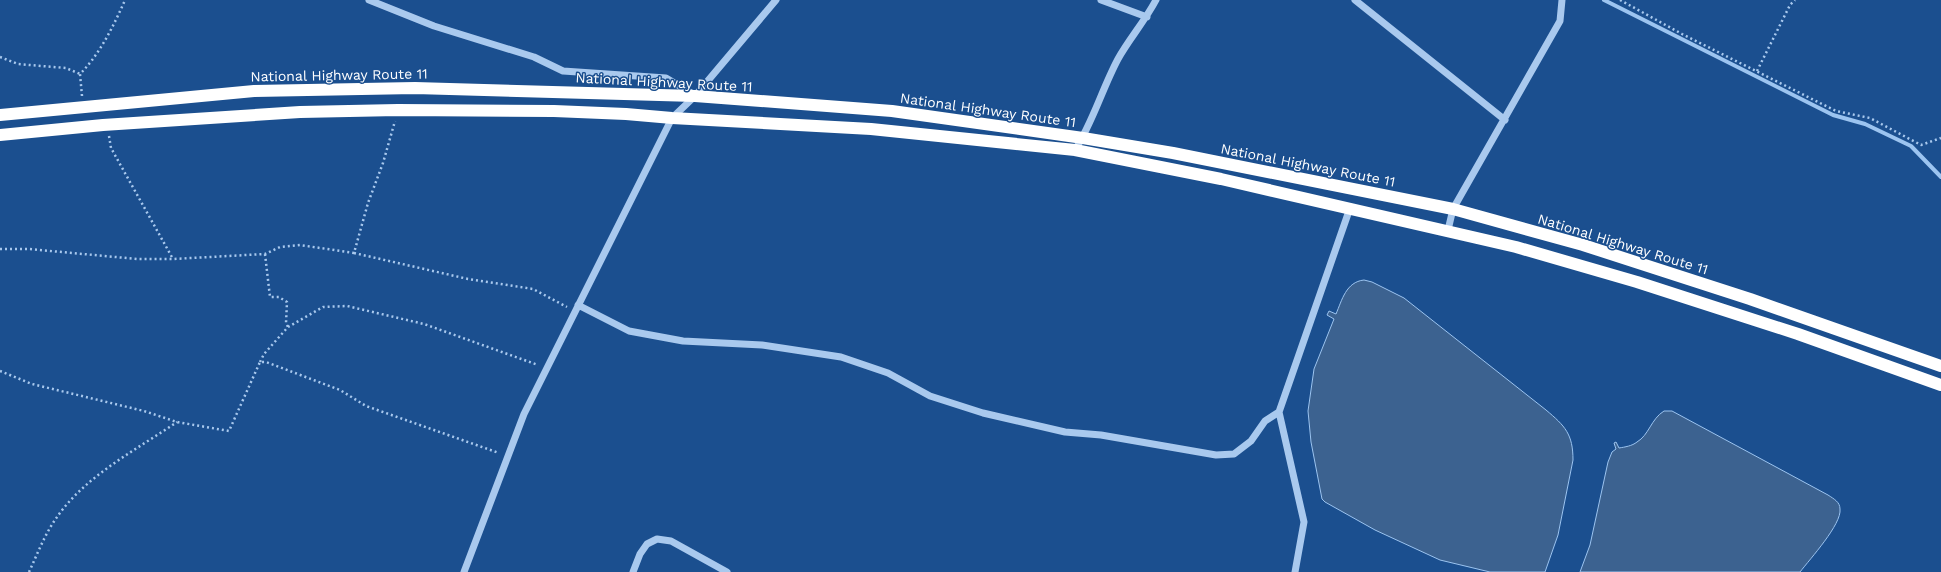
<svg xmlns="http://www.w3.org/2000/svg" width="1941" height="572" font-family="'Work Sans',sans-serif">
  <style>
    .water { fill: #3c6290; stroke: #9cc4f0 }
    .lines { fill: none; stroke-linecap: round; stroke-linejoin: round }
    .stream { stroke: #9cc4f0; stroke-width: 4 }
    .path { stroke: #a9c9ee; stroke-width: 2.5; stroke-dasharray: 2 3; stroke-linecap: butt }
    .minor { stroke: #a9c9ee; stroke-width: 7 }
    .highway { stroke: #fff; stroke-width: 12 }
    .labels { text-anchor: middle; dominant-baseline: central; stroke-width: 3; stroke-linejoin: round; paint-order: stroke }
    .street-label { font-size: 14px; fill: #fff; stroke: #1b4f8f }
  </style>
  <rect width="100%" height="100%" fill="#1b4f8f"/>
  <path class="water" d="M1364,280L1372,282L1404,298L1546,410C1565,426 1573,434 1573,460L1558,535L1545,572H1490L1440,560L1375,530L1325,502L1322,499L1311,442L1308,411L1314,369L1334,319L1327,315L1329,311L1336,314C1342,300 1346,282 1364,280Z
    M1664,411H1672L1828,495C1834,499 1840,502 1840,509C1842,524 1810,559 1800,572H1580L1590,545L1608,462L1612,452L1616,449L1614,443L1616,442L1619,448C1625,447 1632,446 1637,442C1649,435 1651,419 1664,411Z"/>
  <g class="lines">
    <path class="stream" d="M1604,0L1833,115L1865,124L1911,146L1941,177"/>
    <path class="path" d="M1620,0L1682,34L1836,111L1870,118L1921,145L1941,138
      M0,57L18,64L66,68L80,74
      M1757,71L1790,5L1795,0
      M82,96L80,74C100,54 114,25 125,0
      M109,136L111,148L173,259
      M0,249H29L137,259H173L265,254L280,247L300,245L354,253L368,203L383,163L395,121
      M354,253L468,279L533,289L567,307
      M265,254L270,297H279L287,302L286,323L288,327
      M260,362L264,354L288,327L323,307L347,306L424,324L538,365
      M0,371L32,384L144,411L177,422L229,431L260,362H266L340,390L366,406L499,453
      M29,572C37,555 44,536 55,520C83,477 136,450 177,422"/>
    <path class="minor" d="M369,0L434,26L534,57L563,71L666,78L693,94
      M1101,0L1147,17
      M1355,0L1505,120
      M1075,150C1093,122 1102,89 1118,59C1129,39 1145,21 1156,0
      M1448,230L1453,209L1560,21L1562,0
      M578,305L629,331L683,341L762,345L841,357L888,373L930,396L983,413L1065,432L1101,435L1216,455L1234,454L1251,441L1265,421L1279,412
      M464,572L524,414L672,118L695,96L776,0
      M633,572L640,554L647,544L657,539L671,541L727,572
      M1295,572L1304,522L1279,412L1350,208"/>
    <path class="highway" d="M0,115L254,91L415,88L695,96L892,111L1083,138L1173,153L1453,209L1583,245L1750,299L1941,366
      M0,135L103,125L300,112L398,110L554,111L626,114L672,118L871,129L1075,150L1221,179L1516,247L1637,282L1798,334L1941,385"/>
  </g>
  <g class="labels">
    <g class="street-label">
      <text transform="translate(339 75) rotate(-1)">National Highway Route 11</text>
      <text transform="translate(664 82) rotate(3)">National Highway Route 11</text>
      <text transform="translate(988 110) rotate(8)">National Highway Route 11</text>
      <text transform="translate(1308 165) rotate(11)">National Highway Route 11</text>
      <text transform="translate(1623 244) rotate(17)">National Highway Route 11</text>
    </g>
  </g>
</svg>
